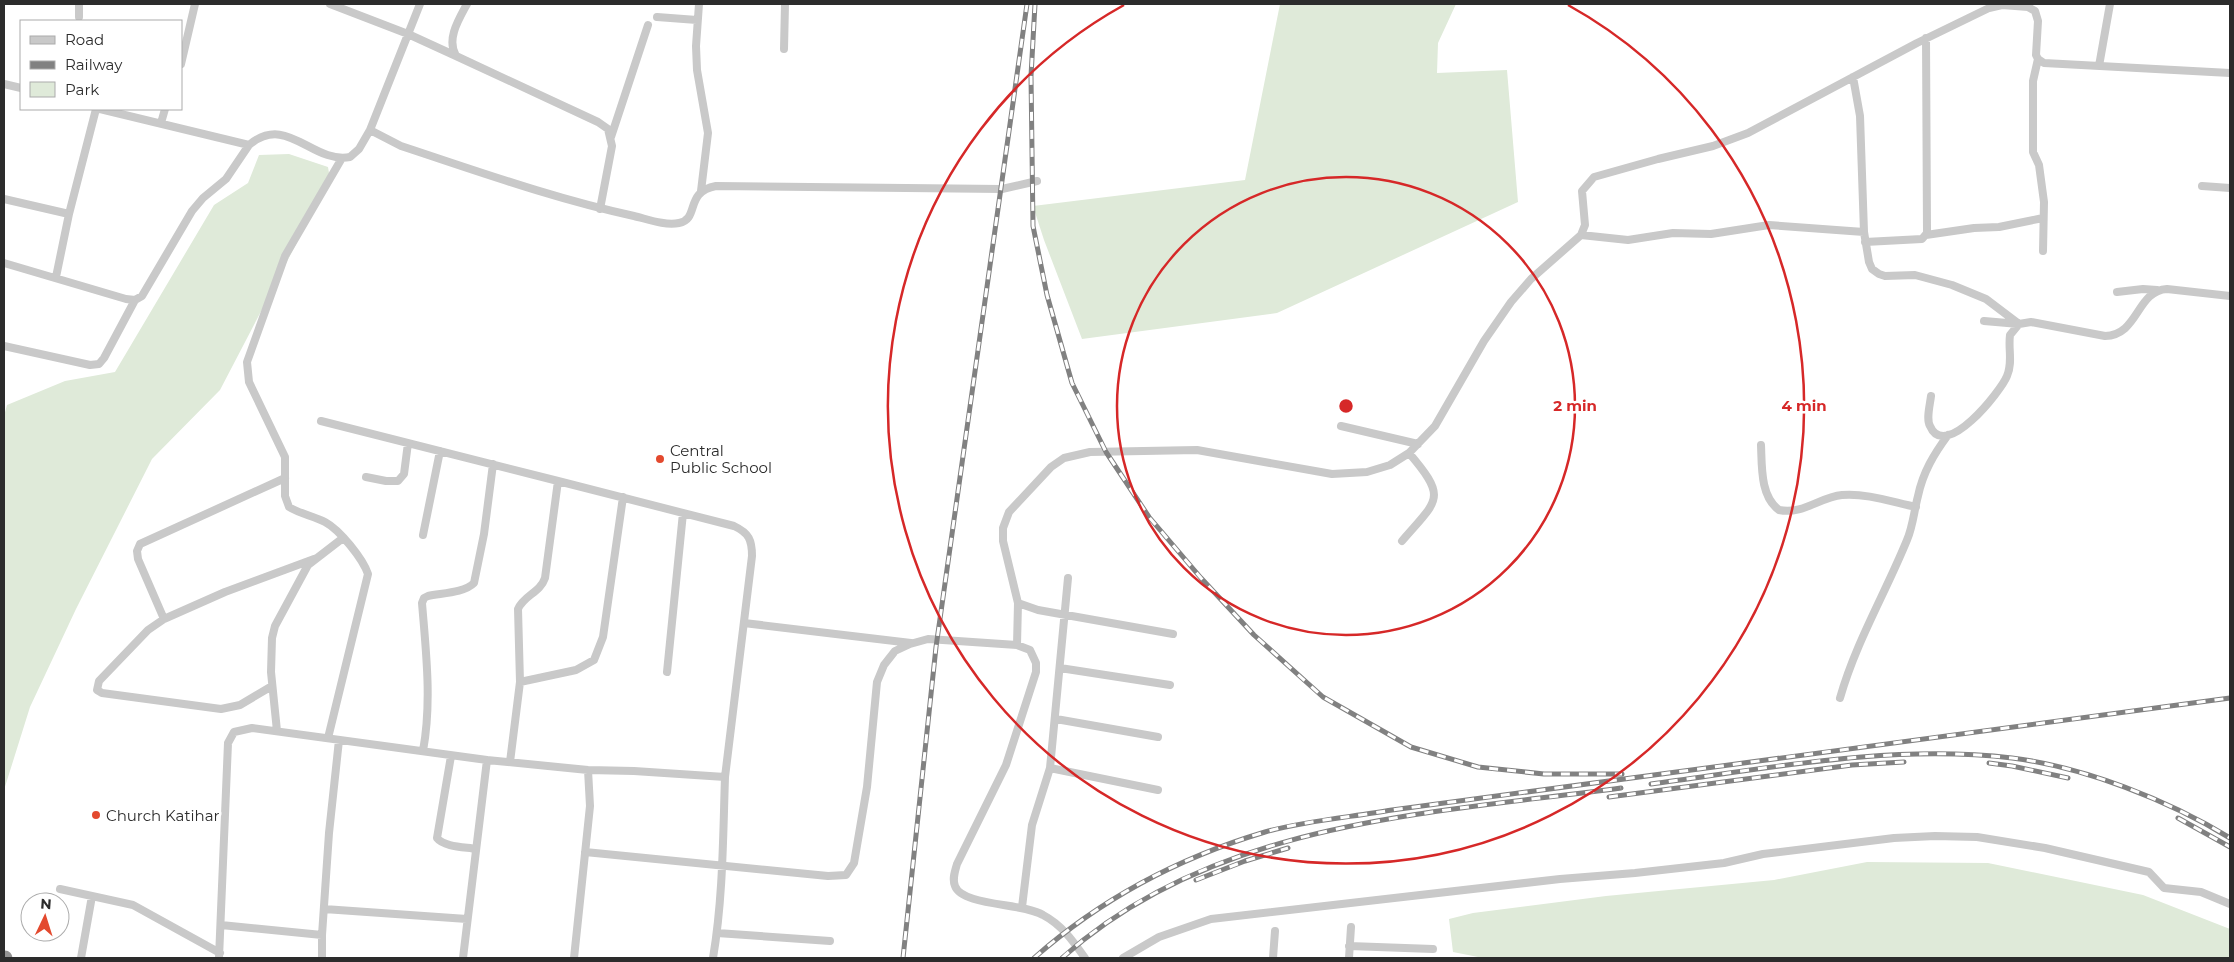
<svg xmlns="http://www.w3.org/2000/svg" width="2234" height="962" font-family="Montserrat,sans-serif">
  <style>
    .green { fill: #dfead9 }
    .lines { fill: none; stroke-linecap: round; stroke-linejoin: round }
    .street { stroke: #c9c9c9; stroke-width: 8 }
    .highway { stroke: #939393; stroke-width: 15 }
    .rail-casing { stroke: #818181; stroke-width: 5 }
    .rail { stroke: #fff; stroke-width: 3; stroke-dasharray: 9; stroke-linecap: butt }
    .ring { fill: none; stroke: #d62828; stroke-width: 2.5 }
    .poi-dot { fill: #e3492e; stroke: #fff; stroke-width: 2 }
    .labels { text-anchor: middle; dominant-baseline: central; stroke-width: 5; stroke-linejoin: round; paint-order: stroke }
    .poi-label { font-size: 15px; fill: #2c2c2c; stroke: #fff; text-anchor: start }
    .centre { fill: #d62828; stroke: #fff; stroke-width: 2.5 }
    .ring-label { font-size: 15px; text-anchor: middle; font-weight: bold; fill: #d62828; stroke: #fff; stroke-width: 5; stroke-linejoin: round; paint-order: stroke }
  </style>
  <rect width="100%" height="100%" fill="#fff"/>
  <path class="green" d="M1280,4H1456L1438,43L1437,73L1507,70L1518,202L1277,313L1082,339L1044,240L1033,206L1245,180Z
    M289,154L328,167L330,179L220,390L152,459L76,609L30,707L4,790V416L7,405L65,381L115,372L214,205L248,183L259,155Z
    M1867,862L1988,863L2143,895L2230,929V958H1483L1453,952L1449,919L1473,913L1606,896L1774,880Z"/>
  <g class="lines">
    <path class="street" d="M330,4L408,34L456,56
      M467,4C459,19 446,39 456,56L598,122L608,129L612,146L600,209
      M699,4L696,46L697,70L708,133L701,191
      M79,17V4
      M657,17L697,20
      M784,49L785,4
      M2038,59L2033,81V152L2039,165L2044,202L2043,251
      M181,64L195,4
      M2099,66L2110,4
      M1853,77L1860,116L1864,232L1869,262L1872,269L1879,274L1885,276L1915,275L1952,285L1986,299L2019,324
      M4,84L21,88
      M100,109L249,145C287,113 312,164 350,157L359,149L370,130L420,4
      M161,123L165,109
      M370,130L401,146C477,171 555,199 634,216C647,219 665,226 679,223C700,219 684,192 716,186L1002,189L1037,181
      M611,137L648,25
      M2202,186L2230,188
      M4,199L69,214
      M1581,235L1628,240L1673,233L1711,234L1769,225L1864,232
      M1926,235L1974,228L1999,227L2043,218
      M1865,242L1922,239L1927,233L1926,38
      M4,263L126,299L135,300L142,296L192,211L203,198L226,179L249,145
      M56,277L69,214L96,109
      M2117,292L2143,289L2157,290
      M1984,321L2019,324
      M4,346L90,365L99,364L104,358L135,300
      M1931,396C1930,405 1926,419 1930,426C1945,462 2001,391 2007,376C2013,362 2008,349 2010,335L2019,324L2031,322L2105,336C2139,335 2136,291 2167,289L2230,296
      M321,421L558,481L545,578C540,593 524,595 518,609L520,682L510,762
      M1341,426L1418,444
      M1761,445C1762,466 1760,496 1779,510C1803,515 1820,497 1842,495C1867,493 1892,502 1916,507
      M366,477L386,481H398L404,474L408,443
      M558,481L734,526C749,533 752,540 752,556L725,777
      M423,535L440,451
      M1402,541C1438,499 1448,499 1409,453
      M1018,603L1038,610L1173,634
      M164,619L138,559L137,551L140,544L285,478
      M744,623L911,643
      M1017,645L1030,650L1036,663V672L1006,765L957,864C955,871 952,879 955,886C962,906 1024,903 1043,915C1062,925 1073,941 1085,958
      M1060,668L1170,685
      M667,672L683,513
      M520,682L576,670L594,660L603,637L623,497
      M272,686L240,705L221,709L102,693L97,690L99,681L148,630L164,619L225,592L314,559
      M1840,698C1856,642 1885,594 1907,540C1913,526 1914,511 1918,496C1923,472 1934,454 1948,435
      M1056,719L1158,737
      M277,731L271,672L272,638L275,626L308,565L343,538
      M328,738L368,574C363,559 340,530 325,522C314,516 300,514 289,507L285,496V457L249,382L247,362L285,256L342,158
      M423,751C432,702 426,652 422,603L424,598L428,596C442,593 464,593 474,583L484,534L493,464
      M451,756L437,838C444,847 465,847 476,849
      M487,760L588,770L634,771L725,777C723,837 723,899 713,958
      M1050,768L1158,790
      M585,852L828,876L846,875L854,863L867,787L877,682L884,665L895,651L910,644L928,639L1017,645L1018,603L1003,541V528L1009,512L1051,467L1064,458L1090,452L1197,450L1332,474L1367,472L1390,465L1409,453L1435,426L1484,341L1511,302L1531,279L1581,235L1585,225L1582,191L1594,177L1658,159L1713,146L1748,133L1917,43L1989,8L2002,5L2028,7L2035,11L2038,21L2036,55L2038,59L2044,63L2230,73
      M60,889L133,905L220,953
      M1022,907L1032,825L1050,768L1068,578
      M324,909L467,919
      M221,925L322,935L329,833L339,740
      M717,933L830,941
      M1349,946L1433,949
      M81,958L92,896
      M219,958L228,743L234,732L252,728L487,760L463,958
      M322,958V935
      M574,958L590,806L588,770
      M1123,958L1159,937L1211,919L1560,879L1635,873L1724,863L1763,854L1894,838L1935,836L1977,837L2045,848L2149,872L2164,888L2201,892L2230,904
      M1273,958L1275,931
      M1349,958L1351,927"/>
    <path class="highway" d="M4,958H5"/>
    <g class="rail-casing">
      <path id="rail" d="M1035,4L1031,76L1033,226L1047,295L1072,383L1106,452L1149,517L1201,578L1254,635L1323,697L1411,747L1478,767L1544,774H1622
        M1989,763L2012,766L2068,778
        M1651,784C1770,768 1891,744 2012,758C2084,767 2168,800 2230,838
        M1609,797L1852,765L1904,762
        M2178,818L2230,847
        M1196,880L1245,861L1288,848
        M903,958L936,647L1027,4
        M1034,958C1102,898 1178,858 1265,832C1303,821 1352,817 1392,810L2230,698
        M1062,958C1215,821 1428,814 1621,788"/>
    </g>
    <use href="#rail" class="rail"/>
  </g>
  <g class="ring">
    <circle cx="1346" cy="406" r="229"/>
    <path d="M1568 5A458 458 0 1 1 1124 5"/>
  </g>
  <g class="poi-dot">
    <circle cx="660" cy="459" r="5"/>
    <circle cx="96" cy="815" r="5"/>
  </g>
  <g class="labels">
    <g class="poi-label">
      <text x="670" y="450">Central<tspan x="670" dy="17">Public School</tspan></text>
      <text x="106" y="815">Church Katihar</text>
    </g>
  </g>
  <circle cx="1346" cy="406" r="8" class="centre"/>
  <g class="ring-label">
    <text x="1575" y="411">2 min</text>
    <text x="1804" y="411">4 min</text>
  </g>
  <rect width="2234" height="962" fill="none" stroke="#2c2c2c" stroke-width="10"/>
  <rect x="20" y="20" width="162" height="90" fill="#ffffff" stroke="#ababab"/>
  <rect x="30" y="36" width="25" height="8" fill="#c9c9c9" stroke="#ababab"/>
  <text x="65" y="45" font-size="15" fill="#2c2c2c">Road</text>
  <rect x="30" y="61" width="25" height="8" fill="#818181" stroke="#ababab"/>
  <text x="65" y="70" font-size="15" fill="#2c2c2c">Railway</text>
  <rect x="30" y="82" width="25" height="15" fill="#dfead9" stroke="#ababab"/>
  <text x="65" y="95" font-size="15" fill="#2c2c2c">Park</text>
  <g transform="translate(45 917) rotate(4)"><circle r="24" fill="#ffffff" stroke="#ababab"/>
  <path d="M0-4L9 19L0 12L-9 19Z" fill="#e3492e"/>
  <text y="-8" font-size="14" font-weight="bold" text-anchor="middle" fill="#2c2c2c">N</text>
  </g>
</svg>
